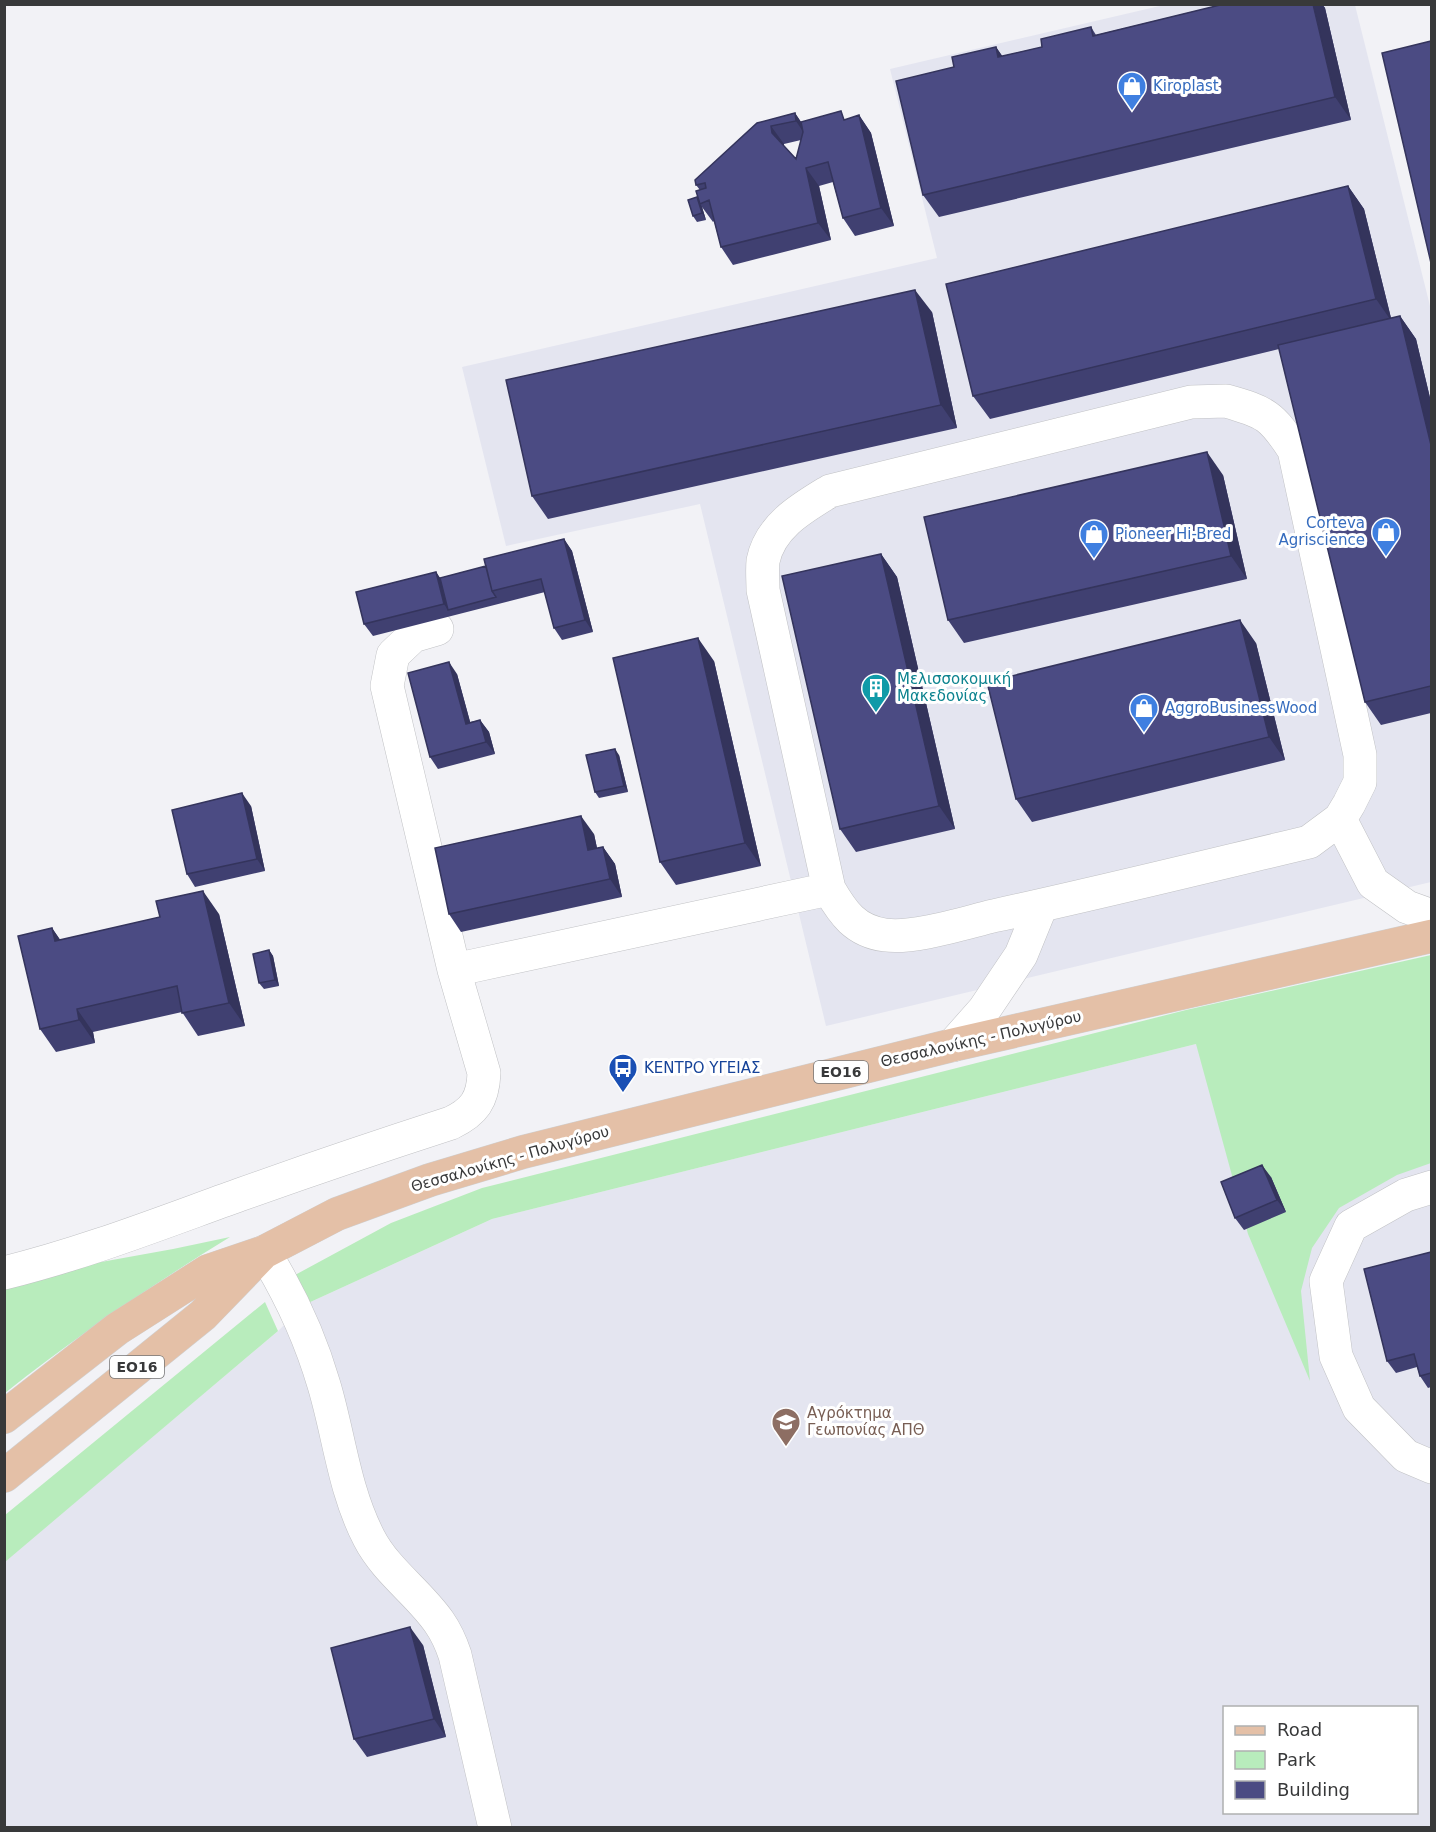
<svg xmlns="http://www.w3.org/2000/svg" width="1436" height="1832" font-family="'DejaVu Sans',sans-serif">
  <style>
    .built { fill: #e4e5f0; fill-rule: evenodd }
    .green { fill: #b8ecbc }
    .lines { fill: none; stroke-linecap: round; stroke-linejoin: round }
    .minor-casing { stroke: #c1c2c5; stroke-width: 34 }
    .major-casing { stroke: #cfcfd0; stroke-width: 34 }
    .minor { stroke: #fff; stroke-width: 33 }
    .major { stroke: #e4c0a7; stroke-width: 33 }
    .wall { fill: #404071; fill-rule: evenodd }
    .shaded-wall { fill: #34345c }
    .building { fill: #4b4b83; stroke: #34345c; stroke-width: 1.5 }
    .labels { text-anchor: middle; dominant-baseline: central; stroke-width: 6; stroke-linejoin: round; paint-order: stroke }
    .shield { fill: #fff; stroke: #747475; stroke-width: 1.5 }
    .shield-label { font-size: 14px; font-weight: bold; fill: #38393a }
    .shop-label { font-size: 15px; fill: #366cbe; stroke: #fff; text-anchor: start }
    .culture-label { font-size: 15px; fill: #0d838f; stroke: #fff; text-anchor: start }
    .street-label { font-size: 15px; fill: #38393a; stroke: #fff }
    .transit-label { font-size: 15px; fill: #164399; stroke: #fff; text-anchor: start }
    .education-label { font-size: 15px; fill: #785e54; stroke: #fff; text-anchor: start }
  </style>
  <rect width="100%" height="100%" fill="#f2f2f6"/>
  <path class="built" d="M1164,5H1355L1431,310V882L826,1026L700,504L506,546L462,367L937,258L890,69Z
    M1431,963V1827H5L4,1562L278,1331L306,1304L492,1219L1196,1044ZM1224,1708H1416V1812H1224Z"/>
  <path class="green" d="M1431,955V1163L1397,1175L1339,1208L1312,1248L1301,1291L1310,1381L1248,1234L1196,1044L492,1219L306,1304L295,1275L391,1223L482,1188L1186,1010Z
    M230,1237C152,1285 77,1336 5,1393V1285L90,1264L173,1249Z
    M265,1302L278,1331L5,1562V1515Z"/>
  <g class="lines">
    <g class="minor-casing">
      <path id="minor" d="M1226,401C1266,412 1272,416 1294,450L1360,755V782L1349,804L1340,819L1309,842C1204,867 1099,893 993,916C964,923 914,939 885,935C855,931 843,913 829,889L763,590C763,581 762,570 763,561C770,526 802,508 830,491L1191,402Z
        M1340,819L1373,883L1407,907L1432,916
        M454,970L829,889
        M953,1045L984,1010L1021,955L1041,906
        M1432,1187L1406,1195L1351,1226L1326,1281L1336,1356L1359,1408L1406,1456L1432,1467
        M264,1252C290,1294 310,1337 324,1385C339,1435 344,1490 369,1538C386,1571 418,1592 439,1622C446,1632 451,1643 455,1655L495,1828
        M4,1273C85,1253 161,1223 239,1195C309,1170 380,1146 451,1123C474,1112 483,1100 484,1073L454,970L387,686L393,655L413,636L437,629"/>
    </g>
    <g class="major-casing">
      <path id="major" d="M4,1417L117,1329L208,1271L264,1252L337,1214L430,1180L523,1152L953,1045L1432,936
        M4,1476L203,1315L261,1255"/>
    </g>
    <use href="#minor" class="minor"/>
    <use href="#major" class="major"/>
  </g>
  <path class="wall" d="M1224,4H1322L1325,8L1351,120L939,217L923,195L954,67L996,47L1002,56L1042,47L1091,27L1096,35Z
    M795,113L801,122L847,119L859,115L871,133L894,226L855,236L843,218L833,182L819,186L831,240L733,265L721,247L714,221L713,222L702,207L706,220L697,222L693,216L697,197L699,200L700,190L696,185L757,123ZM801,140L796,159L784,146V144Z
    M1348,186L1364,209L1391,318L1400,316L1416,339L1431,402V713L1381,725L1365,702L1279,349L990,419L973,396Z
    M932,312L957,428L548,519L532,496Z
    M1223,475L1247,579L964,643L948,620Z
    M564,539L572,551L593,632L562,640L554,628L545,592L373,636L364,624L436,572L440,578L486,566Z
    M881,554L897,577L955,829L856,852L840,829Z
    M1256,643L1285,760L1032,822L1016,799Z
    M714,661L761,866L676,885L660,862Z
    M457,674L470,722L480,720L489,732L495,754L438,769L430,757Z
    M619,755L628,792L599,798L595,792Z
    M251,806L265,871L195,887L187,874Z
    M594,834L597,848L603,847L615,864L622,897L461,932L449,914Z
    M219,914L245,1026L198,1036L182,1012L93,1032L95,1043L56,1052L40,1029L52,928L60,940Z
    M269,950L273,956L279,986L264,989L259,983Z
    M1271,1177L1286,1212L1244,1230L1235,1218Z
    M1431,1252V1387L1428,1388L1420,1376L1417,1367L1396,1373L1387,1361Z
    M423,1645L446,1737L367,1757L354,1739Z"/>
  <path class="shaded-wall" d="M1313,4H1322L1325,8L1351,120L1335,97Z
    M996,47L1012,70L998,57Z
    M795,113L807,131L808,139L796,121Z
    M859,115L871,133L894,226L881,208Z
    M771,126L784,144V151L772,133Z
    M806,168L819,186L831,240L818,223Z
    M1348,186L1364,209L1392,322L1376,299Z
    M697,197L701,204H700L702,207L706,220L702,213Z
    M915,290L932,312L957,428L941,405Z
    M1400,316L1416,339L1431,402V445Z
    M1207,452L1223,475L1247,579L1231,556Z
    M564,539L572,551L593,632L585,620Z
    M881,554L897,577L955,829L939,806Z
    M436,572L444,584L448,610L444,604Z
    M1240,620L1256,643L1285,760L1269,737Z
    M698,638L714,661L761,866L745,843Z
    M449,662L457,674L474,736L466,724Z
    M480,720L489,732L495,754L486,742Z
    M615,749L619,755L628,792L624,786Z
    M242,793L251,806L265,871L257,859Z
    M581,816L594,834L601,867L588,850Z
    M603,847L615,864L622,897L610,879Z
    M203,891L219,914L245,1026L229,1003Z
    M52,928L68,951L55,941Z
    M269,950L273,956L279,986L275,980Z
    M77,1009L93,1032L95,1043L79,1020Z
    M1262,1165L1271,1177L1286,1212L1277,1200Z
    M410,1627L423,1645L446,1737L434,1719Z"/>
  <path class="building" d="M1224,4H1313L1335,97L923,195L896,81L954,67L952,57L996,47L998,57L1042,47L1041,39L1091,27L1093,36Z
    M1431,41V263L1382,53Z
    M841,111L844,120L859,115L881,208L843,218L828,162L806,168L818,223L721,247L709,200L700,204L696,191L706,188L705,183L696,185L695,180L757,123L795,113L796,121L771,126L772,133L796,159L803,132L801,122Z
    M1348,186L1376,299L973,396L946,284Z
    M697,197L702,213L693,216L688,200Z
    M915,290L941,405L532,496L506,380Z
    M1400,316L1431,445V686L1365,702L1278,345Z
    M1207,452L1231,556L948,620L924,517Z
    M564,539L585,620L554,628L541,579L492,591L484,559Z
    M881,554L939,806L840,829L782,576Z
    M486,566L492,591L496,597L448,610L440,578Z
    M436,572L444,604L364,624L356,592Z
    M1240,620L1269,737L1016,799L987,682Z
    M698,638L745,843L660,862L613,658Z
    M449,662L466,724L480,720L486,742L430,757L408,673Z
    M615,749L624,786L595,792L586,755Z
    M242,793L257,859L187,874L172,810Z
    M581,816L588,850L603,847L610,879L449,914L435,848Z
    M203,891L229,1003L182,1013L177,986L77,1009L79,1020L40,1029L18,936L52,928L55,941L160,917L156,901Z
    M269,950L275,980L259,983L253,954Z
    M1262,1165L1277,1200L1235,1218L1221,1182Z
    M1431,1252V1373L1420,1376L1414,1354L1387,1361L1364,1269Z
    M410,1627L434,1719L354,1739L331,1648Z"/>
  <defs>
    <g id="shop-pin" transform="scale(1.5)"><path d="M0 17L-7.5 6A9.5 9.5 0 1 1 7.5 6Z" fill="#3f7fe0" stroke="#fff"/><path d="M-5-2.5h2.3a2.7 3.5 0 0 1 5.4 0H5L5.5 6h-11ZM-1.5-2.5h3a1.5 2.3 0 0 0-3 0Z" fill="#fff"/></g>
    <g id="building-pin" transform="scale(1.5)"><path d="M0 17L-7.5 6A9.5 9.5 0 1 1 7.5 6Z" fill="#0f9aa8" stroke="#fff"/><path d="M-4-6H4V6H1V3H-1V6H-4ZM-2.5-4.3h1.7v1.8h-1.7ZM.8-4.3h1.7v1.8H.8ZM-2.5-1h1.7V.8h-1.7ZM.8-1h1.7V.8H.8Z" fill="#fff"/></g>
    <g id="bus-pin" transform="scale(1.5)"><path d="M0 17L-7.5 6A9.5 9.5 0 1 1 7.5 6Z" fill="#1a4fb4" stroke="#fff"/><path d="M-5-6H5V4H4V6H2V4H-2V6H-4V4H-5ZM-3.5-4V0h7V-4ZM-3.5 1.2v1.5H-2V1.2ZM2 1.2v1.5H3.5V1.2Z" fill="#fff"/></g>
    <g id="university-pin" transform="scale(1.5)"><path d="M0 17L-7.5 6A9.5 9.5 0 1 1 7.5 6Z" fill="#8d6e63" stroke="#fff"/><path d="M0-5L7-2L0 1L-7-2ZM-4 1L0 2.5L4 1V4Q0 6-4 4Z" fill="#fff"/></g>
  </defs>
  <g fill-rule="evenodd">
    <use href="#shop-pin" x="1132" y="86"/>
    <use href="#shop-pin" x="1386" y="532"/>
    <use href="#shop-pin" x="1094" y="534"/>
    <use href="#building-pin" x="876" y="688"/>
    <use href="#shop-pin" x="1144" y="708"/>
    <use href="#bus-pin" x="623" y="1068"/>
    <use href="#university-pin" x="786" y="1422"/>
  </g>
  <g class="labels">
    <g class="shield">
      <rect x="814" y="1061" width="54" height="22" rx="4.5"/>
      <rect x="110" y="1356" width="54" height="22" rx="4.5"/>
    </g>
    <g class="shield-label">
      <text x="841" y="1072">ΕΟ16</text>
      <text x="137" y="1367">ΕΟ16</text>
    </g>
    <g class="shop-label">
      <text x="1153" y="86">Kiroplast</text>
      <text x="1365" y="523" text-anchor="end">Corteva<tspan x="1365" dy="17">Agriscience</tspan></text>
      <text x="1115" y="534">Pioneer Hi-Bred</text>
      <text x="1165" y="708">AggroBusinessWood</text>
    </g>
    <g class="culture-label">
      <text x="897" y="679">Μελισσοκομική<tspan x="897" dy="17">Μακεδονίας</tspan></text>
    </g>
    <g class="street-label">
      <text transform="translate(981 1039) rotate(-13)">Θεσσαλονίκης - Πολυγύρου</text>
      <text transform="translate(510 1159) rotate(-16)">Θεσσαλονίκης - Πολυγύρου</text>
    </g>
    <g class="transit-label">
      <text x="644" y="1068">ΚΕΝΤΡΟ ΥΓΕΙΑΣ</text>
    </g>
    <g class="education-label">
      <text x="807" y="1413">Αγρόκτημα<tspan x="807" dy="17">Γεωπονίας ΑΠΘ</tspan></text>
    </g>
  </g>
  <rect width="1436" height="1832" fill="none" stroke="#38393a" stroke-width="12"/>
  <rect x="1223" y="1706" width="195" height="108" fill="#ffffff" stroke="#afb0b0" stroke-width="1.5"/>
  <rect x="1235" y="1726" width="30" height="9" fill="#e4c0a7" stroke="#afb0b0" stroke-width="1.5"/>
  <text x="1277" y="1736" font-size="18" fill="#38393a">Road</text>
  <rect x="1235" y="1751" width="30" height="18" fill="#b8ecbc" stroke="#afb0b0" stroke-width="1.5"/>
  <text x="1277" y="1766" font-size="18" fill="#38393a">Park</text>
  <rect x="1235" y="1781" width="30" height="18" fill="#4b4b83" stroke="#afb0b0" stroke-width="1.5"/>
  <text x="1277" y="1796" font-size="18" fill="#38393a">Building</text>
</svg>
